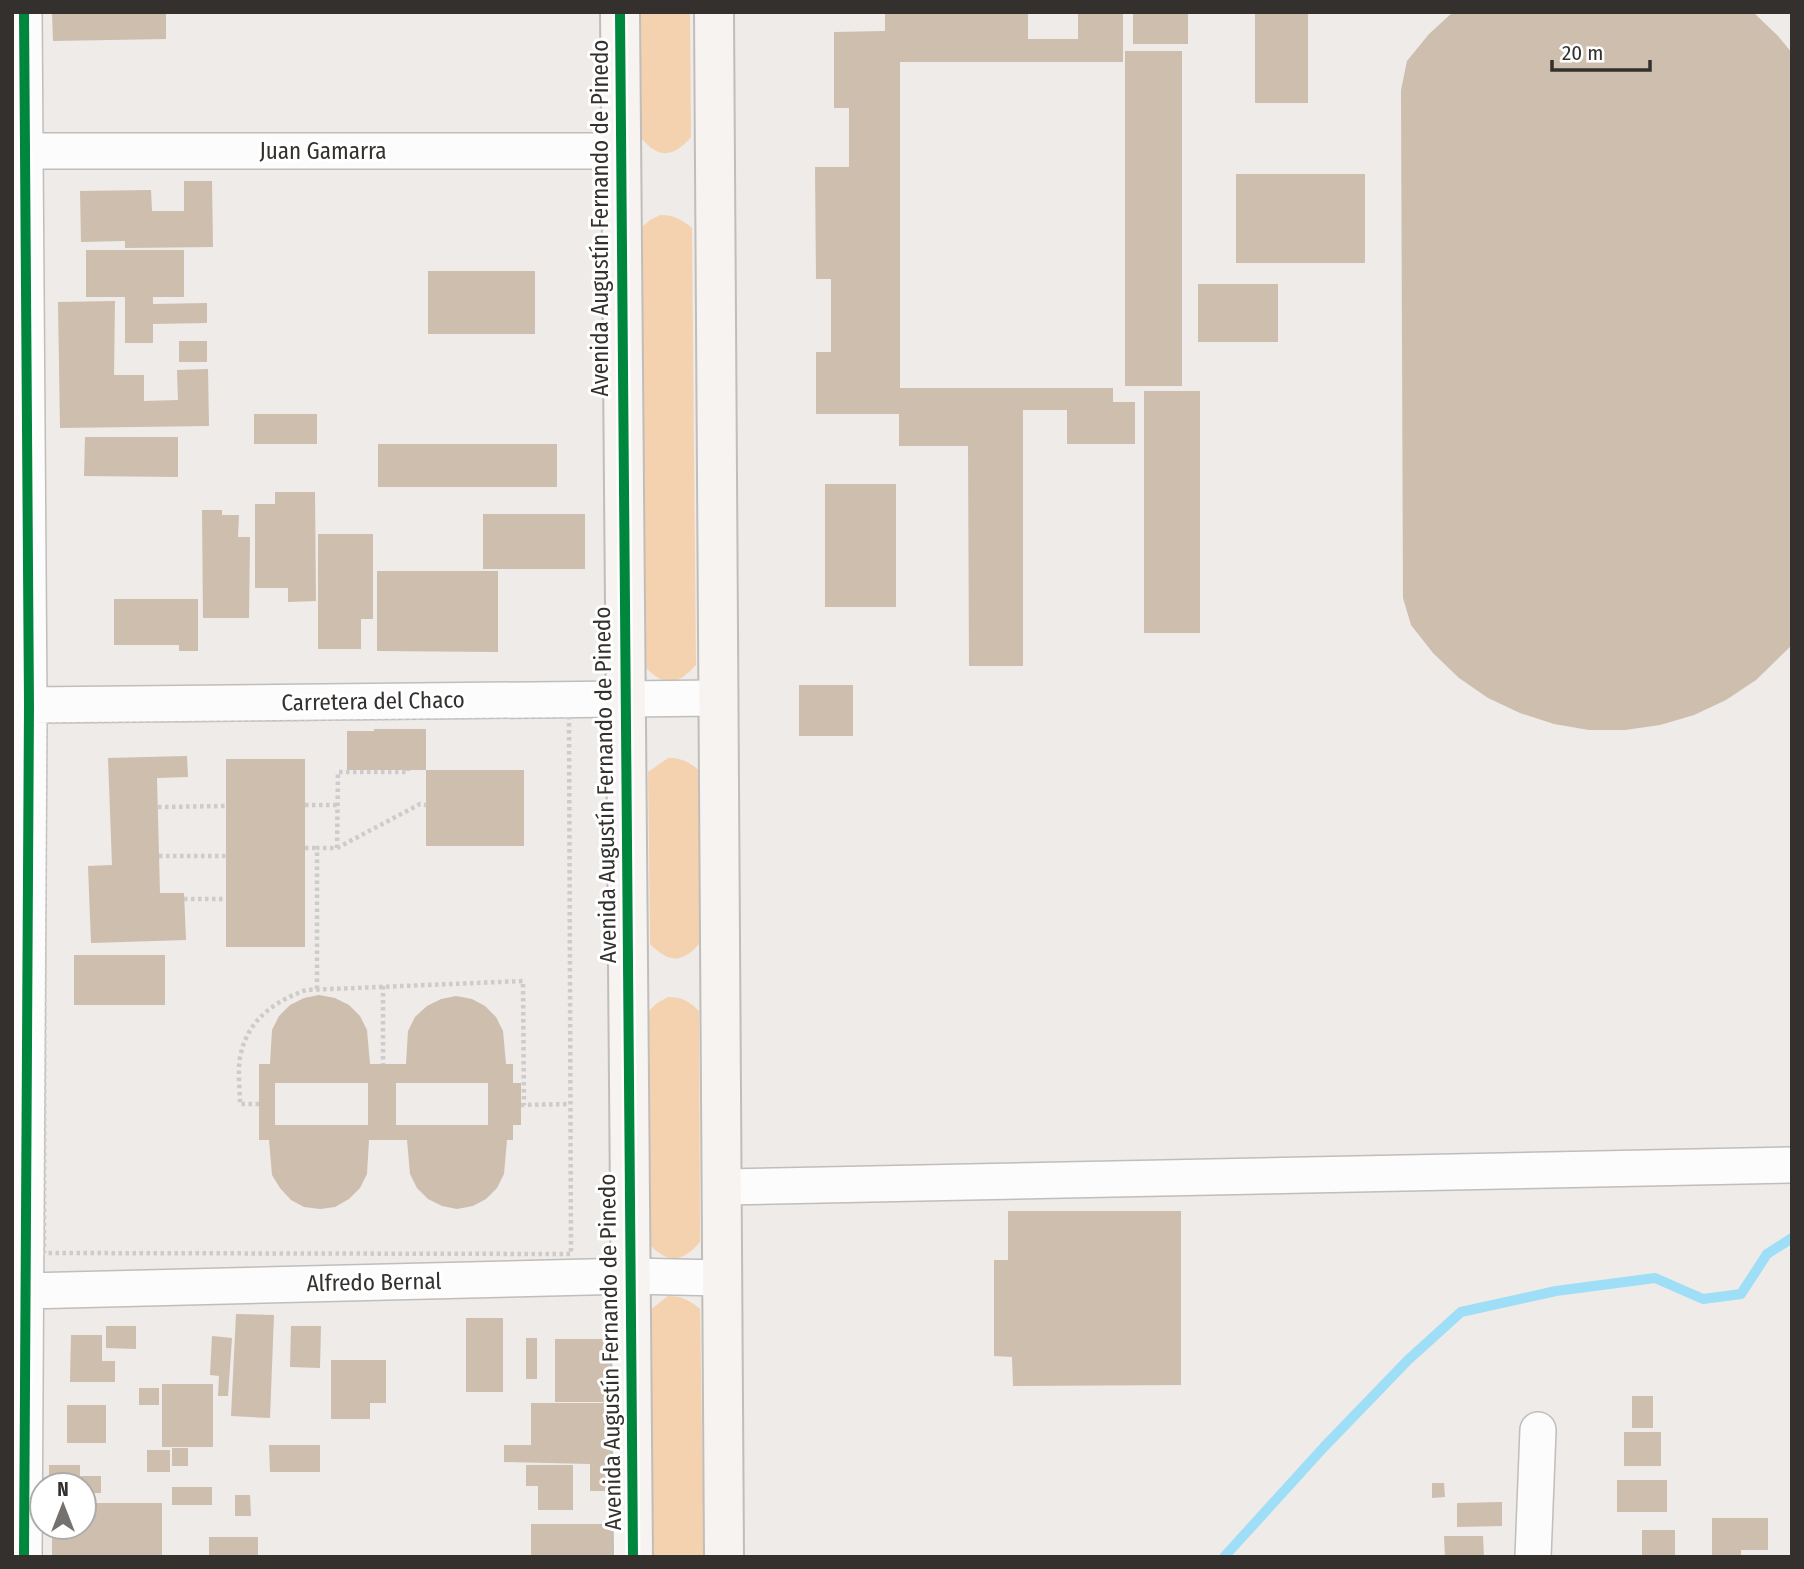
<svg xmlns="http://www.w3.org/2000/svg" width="1804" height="1569" font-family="'Fira Sans Condensed',sans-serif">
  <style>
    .green { fill: #f4d2af }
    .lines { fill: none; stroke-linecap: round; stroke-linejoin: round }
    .stream { stroke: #9edef7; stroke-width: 10 }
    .building { fill: #cebeae; fill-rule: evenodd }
    .street-casing { stroke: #c0bdbb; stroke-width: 38 }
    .secondary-casing { stroke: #c0bdbb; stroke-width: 42 }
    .path { stroke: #cdccca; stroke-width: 4.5; stroke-dasharray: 3.5 3.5; stroke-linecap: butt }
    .street { stroke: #fcfcfc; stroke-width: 35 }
    .secondary { stroke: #f6f3f0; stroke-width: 38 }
    .cycleway-casing { stroke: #fff; stroke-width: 15 }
    .cycleway { stroke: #00873e; stroke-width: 10 }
    .labels { text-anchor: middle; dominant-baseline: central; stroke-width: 6; stroke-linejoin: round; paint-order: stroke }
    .street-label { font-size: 23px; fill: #33302d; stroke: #fff }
  </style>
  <rect width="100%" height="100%" fill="#eeebe8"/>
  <path class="green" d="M638,12H690L691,137C673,158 659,159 640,137Z
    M660,215C674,215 681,219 692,228L696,665C677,686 664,687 644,666L640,229L650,220Z
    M668,758C682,758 689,762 700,771L701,942C683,963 670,964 650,944V934L648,772Z
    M668,997C682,997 689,1001 699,1011L700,1242C682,1263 668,1264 649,1244L648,1012L657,1003Z
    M668,1296C682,1296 689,1300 700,1309L704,1557H653L649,1311Z"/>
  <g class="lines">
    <path class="stream" d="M1224,1557L1324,1447L1408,1360L1461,1312L1556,1291L1655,1278L1703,1299L1741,1294L1767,1254L1792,1238"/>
  </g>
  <path class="building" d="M52,12H166V39L53,41Z
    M885,12H1028V39H1078V12H1123V62H900V388H1113V402H1135V444H1067V410H1023V666H969L968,446H899V414H816V352H831V279H816L815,167H849V108H834V32L885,31Z
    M1133,12H1188V44H1133Z
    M1255,12H1308V103H1255Z
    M1453,12H1753L1778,36L1792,53V645L1756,680L1726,700L1694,715L1660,725L1625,730H1589L1554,724L1520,713L1488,698L1459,678L1433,653L1411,625L1403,598L1401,90L1407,61L1429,34Z
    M1125,51H1182V386H1125Z
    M1236,174H1365V263H1236Z
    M184,181H212L213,247L125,248V241L81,242L80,191L151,190L152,211H184Z
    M86,250H184V297H153V304L207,303V323L153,324V343H125V297H86Z
    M428,271H535V334H428Z
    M1198,284H1278V342H1198Z
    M115,301L114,375H144V401L178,400L177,370L208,369L209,426L60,428L58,302Z
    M179,341H207V362H179Z
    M1144,391H1200V633H1144Z
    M254,414H317V444H254Z
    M85,437H178V477L84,476Z
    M378,444H557V487H378Z
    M825,484H896V607H825Z
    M275,492H315L316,601L288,602V588H255V504H275Z
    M202,510H222V515H239L238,537H250L249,618H203Z
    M483,514H585V569H483Z
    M318,534H373V619H361V649H318Z
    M377,571H498V652L377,651Z
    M114,599H198V651H179V645H114Z
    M799,685H853V736H799Z
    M374,729H426V770H347V731H374Z
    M187,756L188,777L157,778L160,893H184L186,940L91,943L88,866L112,865L108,758Z
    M226,759H305V947H226Z
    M426,770H524V846H426Z
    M74,955H165V1005H74Z
    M319,995L335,998L349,1005L360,1016L367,1030L370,1064H406L408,1031L415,1017L427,1006L441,999L456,996L472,999L485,1006L496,1017L503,1031L506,1064H513V1083H521V1125H513V1140H507L504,1174L497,1188L486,1199L473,1206L457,1209L442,1206L428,1199L417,1188L410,1174L407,1140H369L367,1174L360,1188L349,1199L335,1207L320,1209L304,1207L291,1200L280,1188L272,1175L269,1140H259V1064H270L272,1030L279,1016L290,1005L304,998ZM275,1083H368V1125H275ZM396,1083H488V1125H396Z
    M1008,1211H1181V1385L1013,1386L1012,1357L994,1356V1260H1008Z
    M236,1314L274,1315L270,1418L231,1416Z
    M466,1318H503V1392H466Z
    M106,1326H136V1349L106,1348Z
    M291,1326H321L320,1368L290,1367Z
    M71,1335H102V1361H115V1382H70Z
    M212,1336L232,1338L228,1396H218L219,1376L210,1375Z
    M526,1338H537V1379H526Z
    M555,1339H611V1402H555Z
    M331,1360H386V1403H370V1419H331Z
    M162,1384H213V1447H162Z
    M139,1388H159V1405H139Z
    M1632,1396H1653V1428H1632Z
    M531,1403H612L613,1491H590V1464L504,1462V1445H531Z
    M67,1405H106V1443H67Z
    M1624,1432H1661V1466H1624Z
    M269,1445H320V1472H270Z
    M172,1448H188V1466H172Z
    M147,1450H170V1472H147Z
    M49,1465H80V1476H101V1493H84V1485H49Z
    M526,1465H573V1510H538V1486H526Z
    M1617,1480H1667V1512H1617Z
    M1432,1483H1444L1445,1497L1432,1498Z
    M172,1487H212V1505H172Z
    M235,1495H250L251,1516H235Z
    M1502,1502V1526L1457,1527V1503Z
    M84,1503H162V1556H52V1536H77V1527H84Z
    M1712,1518H1768V1550H1741V1557H1712Z
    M531,1524H612V1557H531Z
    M1642,1530H1675V1557H1642Z
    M1444,1536H1483L1484,1557H1445Z
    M209,1537H258V1557H209Z"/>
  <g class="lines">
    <g class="street-casing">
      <path id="street" d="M24,12L29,705L24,1557
        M26,151H620
        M29,705L718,698
        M723,1187L1792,1165
        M26,1291L630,1276L722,1278
        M1533,1557L1538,1430"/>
    </g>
    <g class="secondary-casing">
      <path id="secondary" d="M620,12L633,1557
        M714,12L724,1557"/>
    </g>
    <path class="path" d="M569,716L571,1254L44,1253L45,722Z
      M305,805H337
      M158,807L226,806
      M305,848H317
      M337,848L420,804L426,805
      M159,856H226
      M184,899H226
      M383,986V1064
      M317,989V848H337L338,772H408V770
      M259,1104H240C240,1088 237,1069 241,1053C249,1019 275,1001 306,990L523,981L524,1105
      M521,1105L570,1104"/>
    <use href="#street" class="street"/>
    <use href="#secondary" class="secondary"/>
    <g class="cycleway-casing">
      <path id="cycleway" d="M24,12L29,705L24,1557
        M620,12L633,1557"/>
    </g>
    <use href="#cycleway" class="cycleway"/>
  </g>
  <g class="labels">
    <g class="street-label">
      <text x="323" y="151">Juan Gamarra</text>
      <text transform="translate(600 218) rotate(-90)">Avenida Augustín Fernando de Pinedo</text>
      <text transform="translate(373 701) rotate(-1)">Carretera del Chaco</text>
      <text transform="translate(605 785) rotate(-91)">Avenida Augustín Fernando de Pinedo</text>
      <text transform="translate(374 1282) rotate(-1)">Alfredo Bernal</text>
      <text transform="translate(610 1352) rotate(-91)">Avenida Augustín Fernando de Pinedo</text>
    </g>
  </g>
  <rect width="1804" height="1569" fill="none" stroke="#33302d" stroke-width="28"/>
  <g transform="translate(63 1506)"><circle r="33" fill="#ffffff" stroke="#adacab" stroke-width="2"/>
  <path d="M0-5L12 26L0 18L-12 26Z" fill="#74716e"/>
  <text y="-10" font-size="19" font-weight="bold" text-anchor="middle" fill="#33302d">N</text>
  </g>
  <path d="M1552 60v10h98v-10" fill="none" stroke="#33302d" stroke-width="3.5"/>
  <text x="1562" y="60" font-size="21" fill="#33302d" stroke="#ffffff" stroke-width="5" paint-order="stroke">20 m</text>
</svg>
